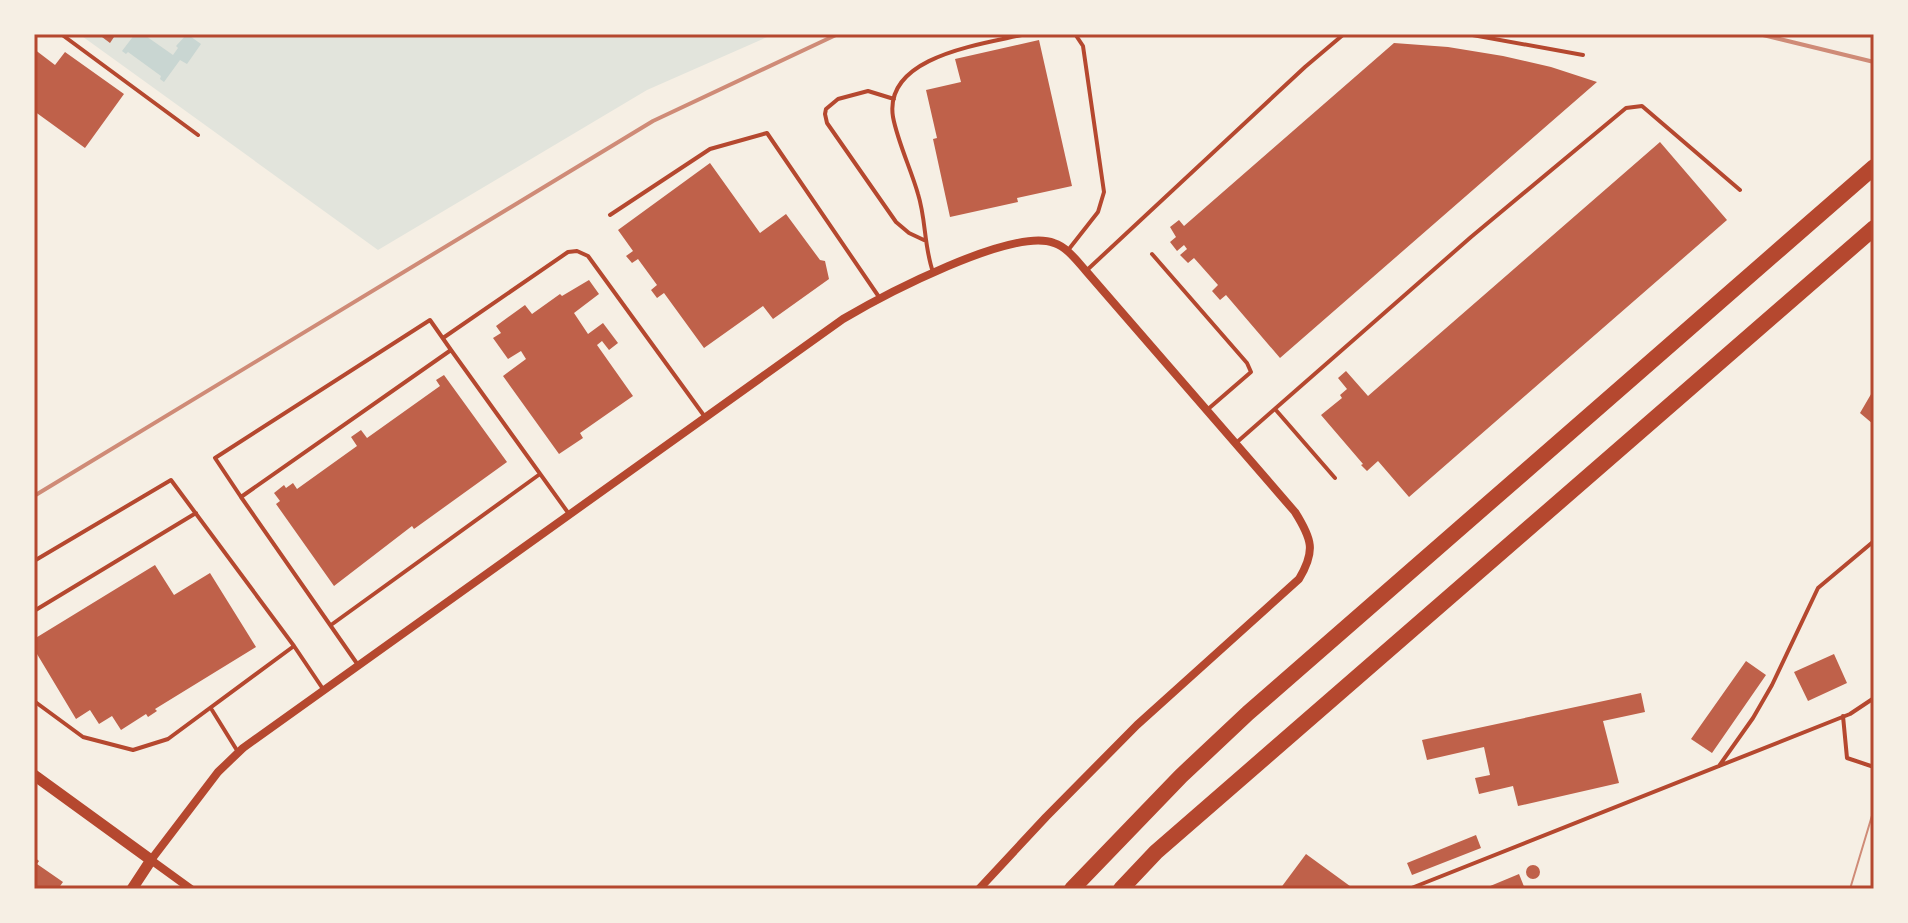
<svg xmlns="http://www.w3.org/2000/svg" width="1908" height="923" font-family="Overpass,sans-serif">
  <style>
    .green { fill: #e2e4dc }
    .water { fill: #c9d6d2 }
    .building { fill: #bf614a }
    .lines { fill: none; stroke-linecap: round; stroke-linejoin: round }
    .service { stroke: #b5482f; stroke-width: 4 }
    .minor { stroke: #b5482f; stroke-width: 8 }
    .tertiary { stroke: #b5482f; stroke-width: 11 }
    .motorway { stroke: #b5482f; stroke-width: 16 }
    .tram { stroke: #cf8b77; stroke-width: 2 }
    .rail { stroke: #cf8b77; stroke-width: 4 }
    .neatline { fill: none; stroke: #b5482f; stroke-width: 3 }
  </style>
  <rect width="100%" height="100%" fill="#f6efe4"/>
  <path class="green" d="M79,34H774L647,90L378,250Z"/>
  <path class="water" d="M135,34H143L173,55L178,48L176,46L187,34L201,44L187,64L180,60L164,82L160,79L161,76L128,52L126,54L122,51Z"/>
  <path class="building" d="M98,34H116L110,43Z
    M1039,40L1072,186L1017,198L1018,202L950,217L933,139L937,138L926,90L961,82L955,59Z
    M1394,43L1448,47L1503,56L1551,67L1597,82L1280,358L1226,295L1220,300L1212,291L1218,285L1194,258L1188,263L1180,255L1187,249L1184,245L1177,251L1170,242L1176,237L1170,227L1179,220L1184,226Z
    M34,49L55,65L65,52L124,94L85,148L34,111Z
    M1660,142L1727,220L1409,497L1378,461L1367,471L1361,465L1363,464L1321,415L1342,398L1340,395L1347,389L1338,378L1346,371L1368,396Z
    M710,163L760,233L786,214L820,260L825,261L829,279L773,319L763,306L704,348L664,293L657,298L651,290L657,285L638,259L632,263L626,256L633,251L618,230Z
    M589,280L599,294L574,313L588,334L603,323L618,343L609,350L602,341L597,345L633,396L580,433L583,438L559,454L503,376L526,359L521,351L508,359L493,338L501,333L496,326L525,305L532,314L560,294L562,296Z
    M444,375L507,462L414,529L412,526L334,586L276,504L280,501L274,493L284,485L286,488L293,483L297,489L357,446L351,437L361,430L367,438L440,386L436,380Z
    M1874,389V421L1873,424L1860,413Z
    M155,565L174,595L210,573L256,647L155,709L157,711L148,717L146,714L121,730L112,716L99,724L90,710L76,719L34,649V639Z
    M1834,654L1847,683L1808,701L1794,672Z
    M1746,661L1766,675L1712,753L1691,739Z
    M1641,693L1645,712L1603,721L1619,783L1518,806L1513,786L1479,794L1475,778L1490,775L1484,747L1427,760L1422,740Z
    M1476,835L1481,848L1412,875L1407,863Z
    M1306,854L1354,889H1280Z
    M34,857L39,861L37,864L63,882L58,889H34Z
    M1526 872a7 7 0 1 1 14 0a7 7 0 1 1-14 0Z
    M1519,874L1525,889H1483Z"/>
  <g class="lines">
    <path class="service" d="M61,34L198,135
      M1467,34L1583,55
      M894,99L868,91L838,99L826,109L825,114L827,123L896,222L909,233L926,241
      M610,215L710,149L767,133L879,297
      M1069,249L1098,212L1104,192L1083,46L1075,34
      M1152,254L1247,363L1251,372L1207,410
      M1086,271L1305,67L1344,34
      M933,272C924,247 926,219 918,194C911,169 898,143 893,117C883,55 985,44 1026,34
      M443,338L568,252L577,251L588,256L705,417
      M1275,409L1335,478
      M1236,443L1471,237L1626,108L1642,106L1740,190
      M241,497L215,458L430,320L451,350
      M34,561L171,480L294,646L168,739L133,750L83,737L34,701
      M34,611L196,513
      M331,625L540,474
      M294,646L323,689
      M358,665L241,497L451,350L569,514
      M212,710L238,752
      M1843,716L1847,758L1874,767
      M1719,766L1753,718L1772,685L1818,588L1874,541
      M1409,889L1850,714L1874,698"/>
    <path class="minor" d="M191,889L151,860L218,772L243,748L843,319C882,296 1012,227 1054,243C1067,247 1077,261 1086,271L1295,512C1312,539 1316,551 1299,579L1137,725L1046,817L979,889"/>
    <path class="tertiary" d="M34,775L151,860L132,889"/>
    <path class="motorway" d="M1072,889L1181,776L1248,713L1874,167
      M1121,889L1156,852L1874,228"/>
    <path class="tram" d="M1850,889L1874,809"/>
    <path class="rail" d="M1759,34L1874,62
      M34,496L653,121L838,34"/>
  </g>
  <rect width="1908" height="923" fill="none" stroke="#f6efe4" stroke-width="72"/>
  <rect x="36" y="36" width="1836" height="851" class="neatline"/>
</svg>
